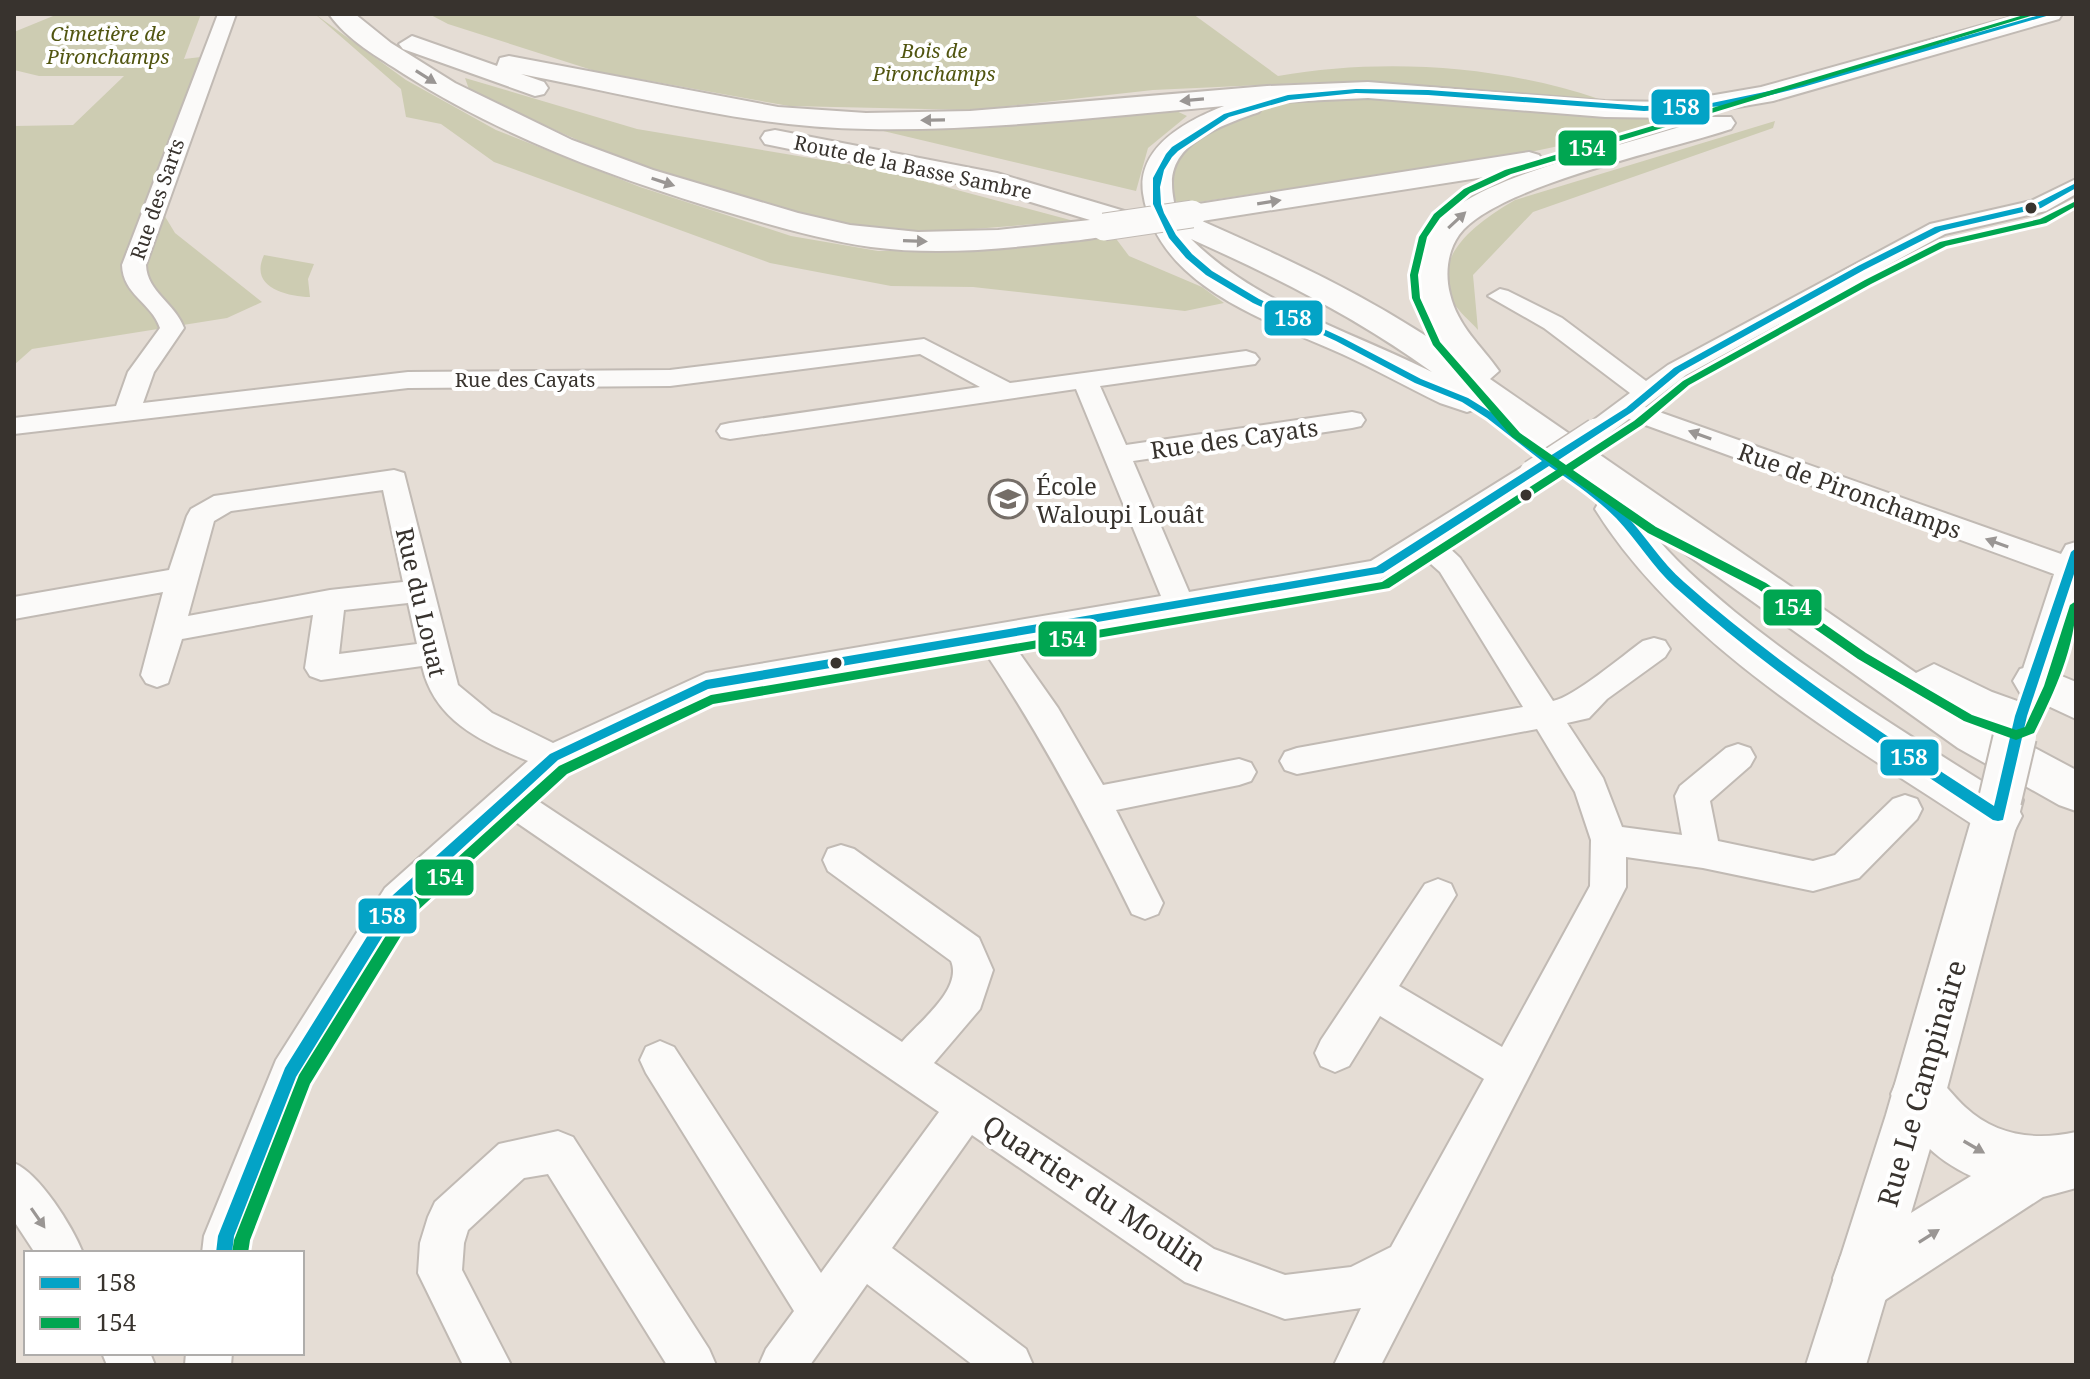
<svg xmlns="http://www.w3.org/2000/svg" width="2090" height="1379" font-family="'Noto Serif',serif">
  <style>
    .green { fill: #cdccb2 }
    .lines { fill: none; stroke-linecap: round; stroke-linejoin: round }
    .minor-casing { stroke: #c1bab4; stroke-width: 4 }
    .major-casing { stroke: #c1bab4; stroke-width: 4 }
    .highway-casing { stroke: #c1bab4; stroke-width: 4 }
    .minor { fill: #fbfaf9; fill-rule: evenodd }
    .major { fill: #fbfaf9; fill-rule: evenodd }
    .highway { fill: #fbfaf9; fill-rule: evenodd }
    .minor-bridge-casing { stroke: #c1bab4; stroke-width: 28; stroke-linecap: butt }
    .major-bridge-casing { stroke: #c1bab4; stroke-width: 46; stroke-linecap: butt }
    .highway-bridge-casing { stroke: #c1bab4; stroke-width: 29; stroke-linecap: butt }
    .minor-bridge { stroke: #fbfaf9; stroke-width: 25 }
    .major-bridge { stroke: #fbfaf9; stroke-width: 42 }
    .highway-bridge { stroke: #fbfaf9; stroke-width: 27 }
    .bus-1-casing { stroke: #fff; stroke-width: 6 }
    .bus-2-casing { stroke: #fff; stroke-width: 6 }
    .bus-1 { fill: #03a3c6; fill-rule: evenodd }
    .bus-2 { fill: #00a651; fill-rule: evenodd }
    .oneway { fill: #9a9694 }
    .bus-dot { fill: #38332e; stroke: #fff; stroke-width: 3 }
    .labels { text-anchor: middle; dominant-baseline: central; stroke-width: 8; stroke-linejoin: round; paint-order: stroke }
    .far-park-label { font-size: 20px; font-style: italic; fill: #515510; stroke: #fff }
    .far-street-label { font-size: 20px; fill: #38332e; stroke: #fff }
    .street-label { font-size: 24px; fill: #38332e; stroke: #fff }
    .poi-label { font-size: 24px; fill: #38332e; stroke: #fff; text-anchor: start }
    .near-street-label { font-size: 28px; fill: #38332e; stroke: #fff }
    .line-badge { stroke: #fff; stroke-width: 3 }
    .badge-label { font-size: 22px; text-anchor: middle; font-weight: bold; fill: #fff }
  </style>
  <rect width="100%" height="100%" fill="#e5ddd5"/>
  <path class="green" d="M58,14H201L184,59L201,57L152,195L175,233L262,302L227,318L32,349L14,365V126L73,125L124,76H39L14,70V32Z
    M315,14L406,80L496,130L640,187L791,236L878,251H972L1114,236L1129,256L1202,287L1224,303L1185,311L973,287L891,286L770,263L494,162L441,124L406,117L401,89Z
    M429,14H1193L1278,76C1383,58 1498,65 1599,99L1575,100L1326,82L1153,90L972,110L789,106L595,71L448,24Z
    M465,78L637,129L882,170L1074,221L910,234L795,214L627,162L470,92Z
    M1307,95L1446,96L1687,119L1535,151L1179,205L1163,185L1189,141L1246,114Z
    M1170,108L1187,116L1148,148L1136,191L879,130L953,129Z
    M1775,121L1773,128L1533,212L1473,275L1478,330C1470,321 1459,312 1453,302C1428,255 1481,220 1515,200Z
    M264,255L314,264L308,279L310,297C285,296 249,287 264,255Z"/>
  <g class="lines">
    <g class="minor-casing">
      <path id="minor" d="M218,14H236L146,265C147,292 175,303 184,328L154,372L143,403L408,372L670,370L924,339L1010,383L1246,351L1255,354L1259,359L1255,364L1100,386L1126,445L1352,412L1361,414L1365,420L1361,426L1352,428L1133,461L1189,592L1371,561L1522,467H1542L1546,473L1542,479L1443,542L1460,558L1553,701C1574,697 1622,656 1643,641L1654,638L1665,641L1670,649L1665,657L1607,699L1589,718L1567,723L1603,778L1622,827L1682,835L1675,796L1680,786L1726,748L1738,744L1750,748L1755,757L1750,766L1710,801L1718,841L1813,861L1835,855L1893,799L1905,795L1917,799L1922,809L1917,819L1859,878L1813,891L1703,868L1626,857V887L1381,1365H1334L1361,1308L1285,1319L1185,1282L972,1135L892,1248L1026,1349L1033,1365H973L867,1284L810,1365H759L766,1349L794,1311L646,1073L640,1060L646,1047L660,1041L674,1047L821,1273L939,1112L510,818L411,910L306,1083L248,1236L246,1253H202L204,1236L276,1060L385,888L528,761C480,741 434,720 422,666L321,680L310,676L305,668L313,615L182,639L168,683L157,687L146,683L141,675L163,592L14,619V597L169,570L187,516L191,509L214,496L394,470L404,473L458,685L492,713L553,743L706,673L1161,596L1076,389L730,439L721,437L717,431L721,425L730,423L980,387L920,354L670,386L408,388L14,434V418L116,406L128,372L160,328C151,302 123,295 122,265ZM383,490L403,582L330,590L188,616L214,521L231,511ZM1422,556L1440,572L1523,707L1297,748L1285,752L1280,761L1285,770L1297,774L1537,729L1575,792L1591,840L1590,886L1502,1047L1399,986L1456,895L1451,884L1438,879L1425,884L1321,1040L1315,1053L1321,1066L1335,1072L1349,1066L1380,1016L1484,1079L1391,1247L1351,1267L1285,1275L1214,1249L934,1063L980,1009L993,970L979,938L854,849L841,845L828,849L823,860L828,871L951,961C963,989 919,1022 902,1042L532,797L566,766L712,696L983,649C1040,734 1087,822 1132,914L1145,919L1158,914L1163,903L1116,810L1239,785L1251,781L1256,772L1251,763L1239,759L1103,785L1058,708L1013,644L1379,580ZM408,603L417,644L339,654L344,610Z
        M2076,179V194L2046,211L1945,234L1686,375L1645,407L2061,554L2066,545L2076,542V599L2051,681L2046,689L2035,693L2024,689L2019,681L2054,574L1629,419L1605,437H1587L1583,431L1587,425L1630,393L1544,328L1488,296L1500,289L1508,291L1562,318L1646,381L1668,365L1930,224L2031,201Z
        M558,1131L573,1137L709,1349L716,1365H667L548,1174L524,1178L468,1230L464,1243L462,1270L511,1365H463L418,1273L420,1243L428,1217L435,1202L499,1144Z
        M14,1163C40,1174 72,1226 83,1253H35L14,1221Z
        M102,1353H150L155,1365H107Z
        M186,1353H232L231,1365H185Z"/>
    </g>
    <g class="major-casing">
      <path id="major" d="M2000,782L2016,787L2023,800L1940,1115L1866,1365H1806L1886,1115L1977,800L1984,787Z"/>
    </g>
    <g class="highway-casing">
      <path id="highway" d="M329,14H355L391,43L455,83L572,140L653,170L798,213L850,225L918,232L998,230L1090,220L991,190L765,144L761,138L765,132L775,130L997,173L1131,213L1135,219C1122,239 1076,240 1052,243C992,250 932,255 871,247C816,239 761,222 707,206C601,173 498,134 404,74C378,57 347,40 329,14Z
        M2023,14H2062L2059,19L1773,101L1674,118L1605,117L1368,98L1260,103L1263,106L1259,112C1226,124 1171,141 1172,184C1172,195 1175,206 1177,216L1181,208L1192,205L1529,152L1539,155L1543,161L1539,167L1529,170L1202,221C1286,258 1368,296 1444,348C1358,229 1477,188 1570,159C1617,145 1665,132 1711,117H1731L1735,123L1731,129C1668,150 1495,186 1459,235C1447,252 1445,275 1450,294C1458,327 1481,345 1499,371L1490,379L1916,673L1934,664L1992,692L2034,707L2040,719L2034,731L2018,736L2007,733L2076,770V811L2059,805L1958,748L1647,526C1672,559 1703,585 1735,612C1822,683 1920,742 2015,802L2022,816L2015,830L1998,835L1981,830C1848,742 1681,647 1595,509L1600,500L1608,498L1481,407L1467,412L1440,403C1407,387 1375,369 1342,354C1267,320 1157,287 1143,193C1137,146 1188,120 1224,106C1106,116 987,131 868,129C751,128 635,96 521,74L544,82L548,88L544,94L535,96L403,49L399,44L412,36L497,66L500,58L509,56L778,107L866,113L970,111L1267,86L1368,82L1605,101L1674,102L1761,87ZM1191,239C1276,277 1356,317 1432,372C1351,331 1256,304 1191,239Z
        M2035,665L2076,682V719L2020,693L2013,681L2020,669Z
        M1919,1067C1941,1076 1948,1091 1965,1107C1996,1136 2036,1141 2076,1132V1188L2043,1197L1885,1300L1863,1308L1841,1300L1833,1278L1841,1256L1971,1176C1934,1159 1907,1131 1891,1094L1899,1075Z"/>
    </g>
    <use href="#minor" class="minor"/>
    <use href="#major" class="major"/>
    <use href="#highway" class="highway"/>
    <g class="minor-bridge-casing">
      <path id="minor-bridge" d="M1532,473L1596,431"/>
    </g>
    <g class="major-bridge-casing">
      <path id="major-bridge" d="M2000,800L2015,736"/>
    </g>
    <g class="highway-bridge-casing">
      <path id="highway-bridge" d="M1104,227L1192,214"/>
    </g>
    <use href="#minor-bridge" class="minor-bridge"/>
    <use href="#major-bridge" class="major-bridge"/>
    <use href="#highway-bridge" class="highway-bridge"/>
    <g class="bus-1-casing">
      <path id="bus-1" d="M2043,14H2053L1803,87L1726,106L1644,111L1428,95L1356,93L1289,100L1229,117L1178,151L1172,157L1164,170L1160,187L1161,204L1164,213L1176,235L1192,254L1212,271L1259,299L1343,338L1421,379L1468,398L1494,414L1550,456L1626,408L1674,368L1858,266L1935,227L2035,204L2076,183V188L2041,208L1941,231L1864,270L1680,372L1632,412L1557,461C1580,477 1604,493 1624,513C1645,535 1661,562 1684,582C1779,666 1887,737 1994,806L2015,716L2071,552L2076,548V568L2027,716L2003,820L1998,821L1993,820C1884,748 1773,675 1675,587C1653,567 1637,540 1616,518C1596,498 1573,482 1549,466L1383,573L708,689L558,760L403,903L296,1077L234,1236L232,1253H216L218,1236L285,1068L393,895L550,754L706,680L1376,567L1542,461L1487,418L1462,402L1415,383L1336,341L1253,303L1206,275L1186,258L1169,238L1153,204V178L1166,154L1172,147L1224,114L1288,95L1356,89L1428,90L1644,106L1707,104L1779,89Z"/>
    </g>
    <g class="bus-2-casing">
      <path id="bus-2" d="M2027,14H2037L1511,174L1470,193L1440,218L1427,237L1418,275L1420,298L1440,342L1520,433L1566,465L1634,421L1683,381L1865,280L1940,242L2040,219L2076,201V206L2046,223L1946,246L1871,284L1689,385L1642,425L1573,470L1656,527L1766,583L1866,653L1972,715L2016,730L2025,727L2044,686L2070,605L2076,601C2076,646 2054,693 2034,733L2016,740L1964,721L1858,659L1758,589L1648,533L1565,474L1389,588L713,704L567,774L415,913L310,1084L250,1240L248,1253H232L234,1240L299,1075L405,905L559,766L711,695L1382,582L1558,469L1512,437L1433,345L1412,298L1410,275L1419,237L1434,214L1464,189L1505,170Z"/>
    </g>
    <use href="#bus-1" class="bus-1"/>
    <use href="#bus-2" class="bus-2"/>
  </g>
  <defs><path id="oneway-solid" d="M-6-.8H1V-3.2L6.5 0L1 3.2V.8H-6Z" transform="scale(2)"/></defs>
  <g class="oneway">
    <use href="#oneway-solid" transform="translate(426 77) rotate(32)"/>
    <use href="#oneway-solid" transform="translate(1192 100) rotate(175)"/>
    <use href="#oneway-solid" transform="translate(933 120) rotate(179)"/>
    <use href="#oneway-solid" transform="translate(663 182) rotate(18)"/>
    <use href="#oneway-solid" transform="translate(1269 202) rotate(-9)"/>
    <use href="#oneway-solid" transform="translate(1457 220) rotate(-43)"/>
    <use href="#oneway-solid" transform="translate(915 241) rotate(2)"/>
    <use href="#oneway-solid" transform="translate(1700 435) rotate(-160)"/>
    <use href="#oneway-solid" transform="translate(1997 543) rotate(-160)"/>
    <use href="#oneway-solid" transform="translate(1974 1147) rotate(30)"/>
    <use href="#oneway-solid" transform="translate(38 1218) rotate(55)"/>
    <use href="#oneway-solid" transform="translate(1929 1236) rotate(-32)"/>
  </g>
  <defs>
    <g id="school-ring" transform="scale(2)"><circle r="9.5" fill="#fff" stroke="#756e68" stroke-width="1.5"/><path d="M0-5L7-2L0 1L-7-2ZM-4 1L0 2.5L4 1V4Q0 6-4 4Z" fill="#756e68"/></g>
  </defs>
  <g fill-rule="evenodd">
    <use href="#school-ring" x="1008" y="499"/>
  </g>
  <g class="bus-dot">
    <circle cx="2031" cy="208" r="7"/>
    <circle cx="1526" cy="495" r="7"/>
    <circle cx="836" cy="663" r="7"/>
  </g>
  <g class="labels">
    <g class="far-park-label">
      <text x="108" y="33">Cimetière de<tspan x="108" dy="23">Pironchamps</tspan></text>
      <text x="934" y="50">Bois de<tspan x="934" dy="23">Pironchamps</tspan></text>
    </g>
    <g class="far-street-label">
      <text transform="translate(913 167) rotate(12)">Route de la Basse Sambre</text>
      <text transform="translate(157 199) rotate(-71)">Rue des Sarts</text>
      <text x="525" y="379">Rue des Cayats</text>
    </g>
    <g class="street-label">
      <text transform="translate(1234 438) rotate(-8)">Rue des Cayats</text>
      <text transform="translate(1850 490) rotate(20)">Rue de Pironchamps</text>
      <text transform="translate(422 602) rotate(77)">Rue du Louat</text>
    </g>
    <g class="poi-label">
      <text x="1036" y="485">École<tspan x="1036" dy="28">Waloupi Louât</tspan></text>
    </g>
    <g class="near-street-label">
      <text transform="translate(1921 1083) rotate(-74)">Rue Le Campinaire</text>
      <text transform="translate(1095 1192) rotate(33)">Quartier du Moulin</text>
    </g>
  </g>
  <g class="line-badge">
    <rect x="1650" y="88" width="61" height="38" rx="8" fill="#03a3c6"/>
    <rect x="1557" y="129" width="61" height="38" rx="8" fill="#00a651"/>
    <rect x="1263" y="299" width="61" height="38" rx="8" fill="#03a3c6"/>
    <rect x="1762" y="588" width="61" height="39" rx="8" fill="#00a651"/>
    <rect x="1037" y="620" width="61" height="38" rx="8" fill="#00a651"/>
    <rect x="1879" y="738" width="61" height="39" rx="8" fill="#03a3c6"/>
    <rect x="414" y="858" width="61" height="39" rx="8" fill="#00a651"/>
    <rect x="357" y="897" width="61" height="38" rx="8" fill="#03a3c6"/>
  </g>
  <g class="badge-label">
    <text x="1681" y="115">158</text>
    <text x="1587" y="156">154</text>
    <text x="1293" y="326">158</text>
    <text x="1793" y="615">154</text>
    <text x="1067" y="647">154</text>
    <text x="1909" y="765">158</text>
    <text x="445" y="885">154</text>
    <text x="387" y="924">158</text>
  </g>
  <rect width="2090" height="1379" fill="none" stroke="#38332e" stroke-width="32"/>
  <rect x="24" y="1251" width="280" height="104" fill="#ffffff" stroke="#afadab" stroke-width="2"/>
  <rect x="40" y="1277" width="40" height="12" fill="#03a3c6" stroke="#afadab" stroke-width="2"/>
  <text x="96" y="1291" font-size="24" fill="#38332e">158</text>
  <rect x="40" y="1317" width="40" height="12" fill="#00a651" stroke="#afadab" stroke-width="2"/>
  <text x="96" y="1331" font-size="24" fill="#38332e">154</text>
</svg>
